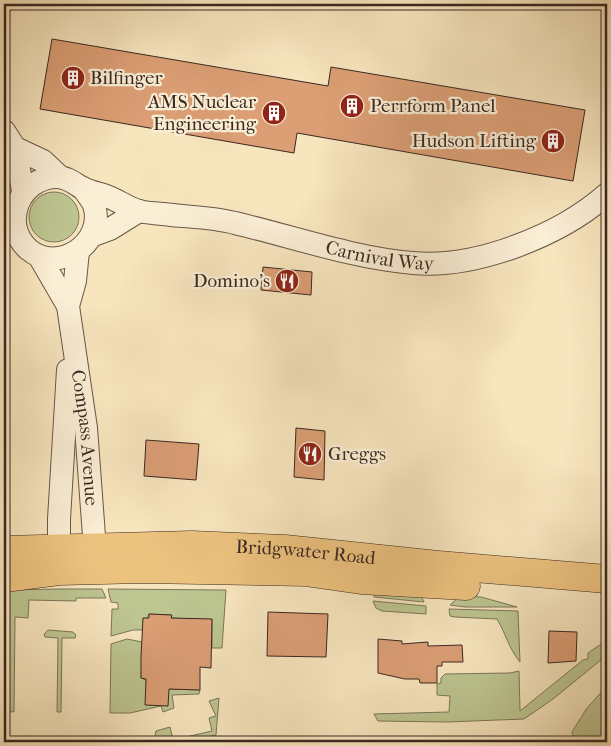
<svg xmlns="http://www.w3.org/2000/svg" width="611" height="746" font-family="'IM FELL French Canon',serif">
  <style>
    .green { fill: #bdc591; stroke: #7c7659 }
    .building { fill: #db9e75; stroke: #3a2821 }
    .lines { fill: none; stroke-linecap: round; stroke-linejoin: round }
    .street-casing { stroke: #695748; stroke-width: 24 }
    .primary-casing { stroke: #3a2821; stroke-width: 29 }
    .street { stroke: #faeed5; stroke-width: 22 }
    .primary { stroke: #ecc27f; stroke-width: 28 }
    .labels { text-anchor: middle; dominant-baseline: central; stroke-width: 4.5; stroke-linejoin: round; paint-order: stroke }
    .poi-label { font-size: 19px; fill: #3a2821; stroke: #faeed5; text-anchor: start }
    .street-label { font-size: 19px; fill: #3a2821; stroke: #faeed5 }
  </style>
  <rect width="100%" height="100%" fill="#f7e5be"/>
  <filter id="stains"><feTurbulence type="fractalNoise" baseFrequency=".004" numOctaves="4"/><feColorMatrix values="0 0 0 0 .2 0 0 0 0 .09 0 0 0 0 .02 0 0 0 .5 -.17"/></filter>
  <radialGradient id="worn" r=".72"><stop offset=".6" stop-color="#630" stop-opacity="0"/><stop offset="1" stop-color="#630" stop-opacity=".3"/></radialGradient>
  <path class="green" d="M29 217a25 25 0 1 1 50 0a25 25 0 1 1-50 0Z
    M61,589H102L106,598H76V601L29,600L28,618L15,617L14,712L4,711V590Z
    M108,589L226,590L222,648H212V620L171,618V615L149,614L142,630H133L111,636L112,609H118V603L111,602Z
    M374,591L421,596L424,602L374,597Z
    M460,596L481,597L517,607H465L450,605Z
    M373,601L426,606V614L382,611L376,608Z
    M449,609L518,611L520,662C509,649 506,634 497,619L455,617L450,616Z
    M48,630L73,632L76,635L75,638H62L61,712H57L58,638L45,637L44,634Z
    M127,639L142,642L141,678L169,689L200,690L199,694L172,695L174,708L163,712L161,706L130,713H110L111,644Z
    M607,640V655L553,699L524,719L448,722L378,721L374,714L449,712L450,696L437,695V684L441,683V678L445,674L510,673L519,671L520,711L583,660L588,659V653Z
    M607,686V734L603,742H574L572,732L587,708Z
    M219,698L216,735L182,742H155L154,740L156,731L170,727L173,740L212,731L209,718L216,716L209,701Z"/>
  <path class="building" d="M52,39L328,86L331,67L585,110L573,181L297,133L294,153L40,109Z
    M263,267L312,272L311,295L261,290Z
    M296,428L325,431L324,480L294,477Z
    M146,440L199,444L196,480L144,476Z
    M268,612L328,614L326,657L267,656Z
    M149,614L172,615L171,618L212,619L211,668L200,667V690L169,689L168,706L145,705L146,679L141,678V656L143,618H149Z
    M549,631L577,632L576,661L548,663Z
    M378,639L402,641V644L428,642V646L462,645L463,662H442V666H437V683H420L419,679H405L378,673Z"/>
  <g class="lines">
    <g class="street-casing">
      <g id="street">
        <path d="M4,131L15,148L23,191"/>
        <path d="M15,148L43,161L60,177"/>
        <path id="s1" d="M83,188C86,193 92,200 94,205C106,243 58,275 28,249C0,223 20,177 57,177C67,177 74,183 82,188C91,192 101,194 109,197C119,201 128,208 139,211C146,213 155,213 163,214C186,217 212,217 235,223C294,237 353,258 413,263C476,269 561,235 607,194"/>
        <path d="M91,236L110,229L139,211"/>
        <path id="s2" d="M78,251L75,281L68,306L86,428L96,563"/>
        <path d="M39,256L68,306"/>
        <path d="M59,566V519L68,370"/>
      </g>
    </g>
    <g class="primary-casing">
      <g id="primary">
        <path id="s3" d="M4,550L192,545L285,549L438,565L607,579"/>
        <path d="M4,578L59,571L143,569L305,572L361,580L466,586"/>
      </g>
    </g>
    <use href="#street" class="street"/>
    <use href="#primary" class="primary"/>
  </g>
  <defs>
    <g id="building-disc" transform="scale(1.25)"><circle r="9.5" fill="#8f2418" stroke="#faeed5"/><path d="M-4-6H4V6H1V3H-1V6H-4ZM-2.5-4.3h1.7v1.8h-1.7ZM.8-4.3h1.7v1.8H.8ZM-2.5-1h1.7V.8h-1.7ZM.8-1h1.7V.8H.8Z" fill="#fff"/></g>
    <g id="restaurant-disc" transform="scale(1.25)"><circle r="9.5" fill="#8f2418" stroke="#faeed5"/><path d="M-5-6h1v4h1v-4h1v4h1v-4h1v5L-1.5 .5V6h-2V.5L-5-1ZM5-6V6H3V1.5H1.5Q1.5-4 5-6Z" fill="#fff"/></g>
  </defs>
  <g fill-rule="evenodd">
    <use href="#building-disc" x="73" y="78"/>
    <use href="#building-disc" x="352" y="106"/>
    <use href="#building-disc" x="274" y="113"/>
    <use href="#building-disc" x="553" y="141"/>
    <use href="#restaurant-disc" x="287" y="281"/>
    <use href="#restaurant-disc" x="310" y="454"/>
  </g>
  <g class="labels">
    <g class="poi-label">
      <text x="90" y="78">Bilfinger</text>
      <text x="256" y="102" text-anchor="end">AMS Nuclear<tspan x="256" dy="22">Engineering</tspan></text>
      <text x="370" y="106">Perrform Panel</text>
      <text x="536" y="141" text-anchor="end">Hudson Lifting</text>
      <text x="270" y="281" text-anchor="end">Domino's</text>
      <text x="328" y="454">Greggs</text>
    </g>
    <g class="street-label">
      <text stroke="none"><textPath href="#s1" startOffset="560">Carnival Way</textPath></text>
      <text stroke="none"><textPath href="#s2" startOffset="189">Compass Avenue</textPath></text>
      <text stroke="none"><textPath href="#s3" startOffset="302">Bridgwater Road</textPath></text>
    </g>
  </g>
  <rect width="611" height="746" fill="none" stroke="#f7e5be" stroke-width="20"/>
  <rect x="5" y="5" width="601" height="736" fill="none" stroke="#3a2821" stroke-width="2.5"/>
  <rect x="10" y="10" width="591" height="726" fill="none" stroke="#3a2821"/>
  <rect width="100%" height="100%" filter="url(#stains)"/>
  <rect width="100%" height="100%" fill="url(#worn)"/>
</svg>
